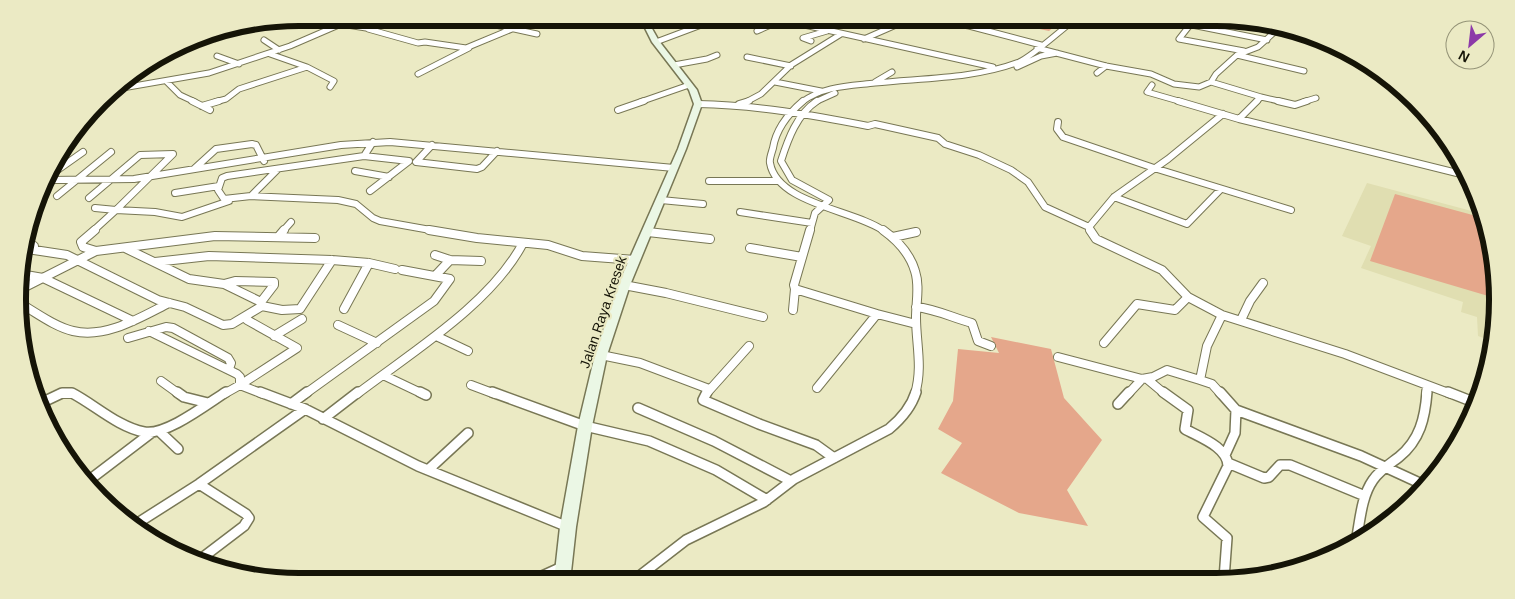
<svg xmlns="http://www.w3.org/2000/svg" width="1515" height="599" font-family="Helvetica,sans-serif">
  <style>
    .built { fill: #e0deb1 }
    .green { fill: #e5a78b }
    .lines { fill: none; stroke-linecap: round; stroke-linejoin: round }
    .street-far3-casing { stroke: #787755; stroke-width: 7 }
    .street-far2-casing { stroke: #787755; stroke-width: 8 }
    .street-far1-casing { stroke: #787755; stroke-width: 10 }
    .street-casing { stroke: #787755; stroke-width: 12 }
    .secondary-casing { stroke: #787755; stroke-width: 3 }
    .street-far3 { stroke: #fff; stroke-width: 5 }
    .street-far2 { stroke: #fff; stroke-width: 6 }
    .street-far1 { stroke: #fff; stroke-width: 8 }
    .street { stroke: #fff; stroke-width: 9 }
    .secondary { fill: #ebf7e5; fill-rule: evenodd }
    .wall { fill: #b78c4d }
    .labels { text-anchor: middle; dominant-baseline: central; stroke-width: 4.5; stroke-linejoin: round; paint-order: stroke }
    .street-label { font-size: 14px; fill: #151407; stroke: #ebeac4 }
    .rim { fill: none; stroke: #151407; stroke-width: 6 }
  </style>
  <rect width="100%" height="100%" fill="#ebeac4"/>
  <path class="built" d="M1367,183L1479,213L1497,281L1489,340L1478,336L1477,317L1461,312L1463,302L1361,268L1371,246L1342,236Z"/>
  <path class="green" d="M1009,18H1064L1049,31L1016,24Z
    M1395,194L1480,217L1497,281L1495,298L1370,261Z
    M991,337L1051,349L1064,398L1102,440L1067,490L1088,526L1019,513L941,473L962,443L938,429L953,401L958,349L999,353Z"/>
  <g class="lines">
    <g class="street-far3-casing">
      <path id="street-far3" d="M463,18L537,34
        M773,18L993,67
        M881,18L902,23
        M923,18L969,26L1041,45
        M978,18L1003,23
        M1172,21L1267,40
        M958,24L969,18
        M1190,25L1179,39L1244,51
        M368,29L418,43L425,42L466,48L512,29
        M757,31L782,20
        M864,39L912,18
        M264,40L279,50
        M811,41L803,38L827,31
        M656,42L720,18
        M1037,48L1106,66L1151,74L1174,84L1199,87L1211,82L1261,97L1256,102
        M270,54L307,67L334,81L330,87
        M1237,55L1304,71
        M217,56L239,64
        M747,57L791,66
        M674,65L707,59L717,55
        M1017,67L1041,56L1057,53
        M1097,73L1106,66
        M418,74L469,48
        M167,82L180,95L195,102
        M775,82L821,91
        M875,82L892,72
        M1211,82L1216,74L1237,55L1258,47L1279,28
        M1152,85L1147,92L1182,102
        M111,90L209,73L290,46L341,24L366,28L403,18
        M1261,97L1283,102
        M215,102L226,99L239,89L307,67
        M640,102L689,85
        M746,102L761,94L791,65L841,34
        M802,102C823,86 849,86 875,83C922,78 974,79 1019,62C1033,56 1063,28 1077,18
        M815,102L835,93
        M1303,102L1316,98"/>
    </g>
    <g class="street-far2-casing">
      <path id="street-far2" d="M192,101L210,110
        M803,101C789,113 776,129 773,148C772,152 769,159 770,163C777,204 855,210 884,231
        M1178,101L1239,119
        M1257,101L1239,119L1469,176
        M1278,101L1295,105L1307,101
        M698,104C756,105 812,115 868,126L875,124L938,138L945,144L979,155L1011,170L1028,182L1045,207L1089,227
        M739,104L749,101
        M202,106L219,101
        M618,110L644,101
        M1058,122L1057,129L1063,137L1154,168L1291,210
        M373,142L364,156L227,176L222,178L218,190L224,199L251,196L338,200L356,204L373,218L380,221L436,231
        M432,145L416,162L477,169L482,167L497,151
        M364,156L409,161L370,191
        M194,169L216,149L252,144L256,145L264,161
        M355,171L389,177
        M49,176L83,152
        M48,180L134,179L341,145L390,142L674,168
        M709,181H778
        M175,193L219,186
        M57,196L111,152
        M251,196L278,169
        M1114,197L1187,224L1221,189
        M89,198L140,155L173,154L116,210L95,208
        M661,200L703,204
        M740,212L812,223
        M1089,227L1090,231
        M1089,227L1114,197L1168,159L1223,114
        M93,231L116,210L155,212L182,217L229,201
        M283,231L291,222
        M810,231L815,213L829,200L792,180L781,161C788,139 797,114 817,101"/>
    </g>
    <g class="street-far1-casing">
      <path id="street-far1" d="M95,230L81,242L83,247L96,251
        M429,230L477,238L548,245L582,256L635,260
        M810,230L794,285L795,289L877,314
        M883,230C897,240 910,254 915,271C920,286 916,302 916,317C916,344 923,367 915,394
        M1090,230L1096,239L1162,270L1188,297L1222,315L1345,354L1451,394
        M648,232L710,239
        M279,236L284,230
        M893,237L916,232
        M27,242L34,246V250L67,255L158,300L185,307L223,325L232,324L262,306L261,302L224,284L189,279L125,248
        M750,248L802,257
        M435,255L450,260L481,261
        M155,262L209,256L332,260L369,263L395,269
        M20,274L43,278L133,321
        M435,276L450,260
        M224,284L235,281L274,282V285L261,302
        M624,285L666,293L763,317
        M21,289L96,251L215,236L315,238
        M21,304C37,313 55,327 73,331C106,339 141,317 169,303
        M262,306L282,310L300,309L332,260
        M916,307C936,309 953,318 972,323L978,341L991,346
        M344,309L369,263
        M793,310L795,289
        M1241,320L1250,301L1263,283
        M338,325L377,343
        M149,331L237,374L240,377V385L297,348L247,320
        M274,336L302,319
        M436,336L468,351
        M128,338L166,327L173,328L228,358L231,363L229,369
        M23,343L26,345
        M1104,343L1137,304L1175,310L1188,297
        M601,355L640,363L709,389
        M1058,357L1142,379L1153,377L1167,370L1200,380
        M383,375L423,394
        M1147,379L1165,394
        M161,381L179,394
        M471,385L495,394
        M817,388L877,314L916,324
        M61,394H73
        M224,394L240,385L263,394
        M305,394L434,301L450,279L402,270
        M357,394C412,352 491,304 523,243
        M706,394L749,346
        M1128,394L1142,379
        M1221,394L1212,384L1200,380L1207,346L1222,315
        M1426,394L1427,385"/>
    </g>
    <g class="street-casing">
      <path id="street" d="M177,392L184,397L208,403
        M260,392L305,409L418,466L568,527
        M420,392L426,395
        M492,392L585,426L649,441L716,470L767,500
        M707,392L703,400L759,424L816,445L834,458
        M1163,392L1188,410L1185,429C1199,437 1228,447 1228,466L1203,517L1227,538L1224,579
        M1220,392L1236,410L1361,456L1424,485
        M1448,392L1476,403
        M43,402L62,393H72C95,405 118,427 144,432C166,436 207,404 226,392
        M291,404L307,392
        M1118,404L1129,392
        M638,408L714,441L791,481
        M323,419L358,392
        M159,431L178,449
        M1225,455L1235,433L1236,410
        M1228,463L1264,478L1269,477L1280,465H1290L1365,496
        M428,470L468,433
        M88,481L151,433
        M133,526L199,484L305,409
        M1356,542C1360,522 1361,497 1373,480C1380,470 1390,464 1399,457C1420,440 1425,418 1427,392
        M198,561L244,526L249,518L246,514L199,484
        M531,581L564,566
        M633,581L686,540L764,502L794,479L889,429C901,419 911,408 916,392"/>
    </g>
    <g class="secondary-casing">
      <path id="secondary" d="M640,18H646L659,41L697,90L702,104L686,149L630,285L607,355L592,426L576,527L570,581H554L560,527L578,426L595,355L618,285L678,149L694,104L689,90L652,42Z"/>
    </g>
    <use href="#street-far3" class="street-far3"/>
    <use href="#street-far2" class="street-far2"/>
    <use href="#street-far1" class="street-far1"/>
    <use href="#street" class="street"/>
    <use href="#secondary" class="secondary"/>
  </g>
  <path class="wall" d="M791,18H809L804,20Z"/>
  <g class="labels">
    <g class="street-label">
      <text transform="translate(603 312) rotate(-71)">Jalan Raya Kresek</text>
    </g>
  </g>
  <path d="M0 0H1515V599H0ZM299 26H1216A273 273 0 0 1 1489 299V300A273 273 0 0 1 1216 573H299A273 273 0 0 1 26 300V299A273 273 0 0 1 299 26Z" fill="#ebeac4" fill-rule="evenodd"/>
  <path class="rim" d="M299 26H1216A273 273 0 0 1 1489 299V300A273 273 0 0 1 1216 573H299A273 273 0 0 1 26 300V299A273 273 0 0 1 299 26Z"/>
  <g transform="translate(1470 45) rotate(208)"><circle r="24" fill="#ebeac4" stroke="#959478"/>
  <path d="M0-4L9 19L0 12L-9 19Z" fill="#8c39a8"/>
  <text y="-8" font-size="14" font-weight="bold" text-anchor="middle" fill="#151407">N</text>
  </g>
</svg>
